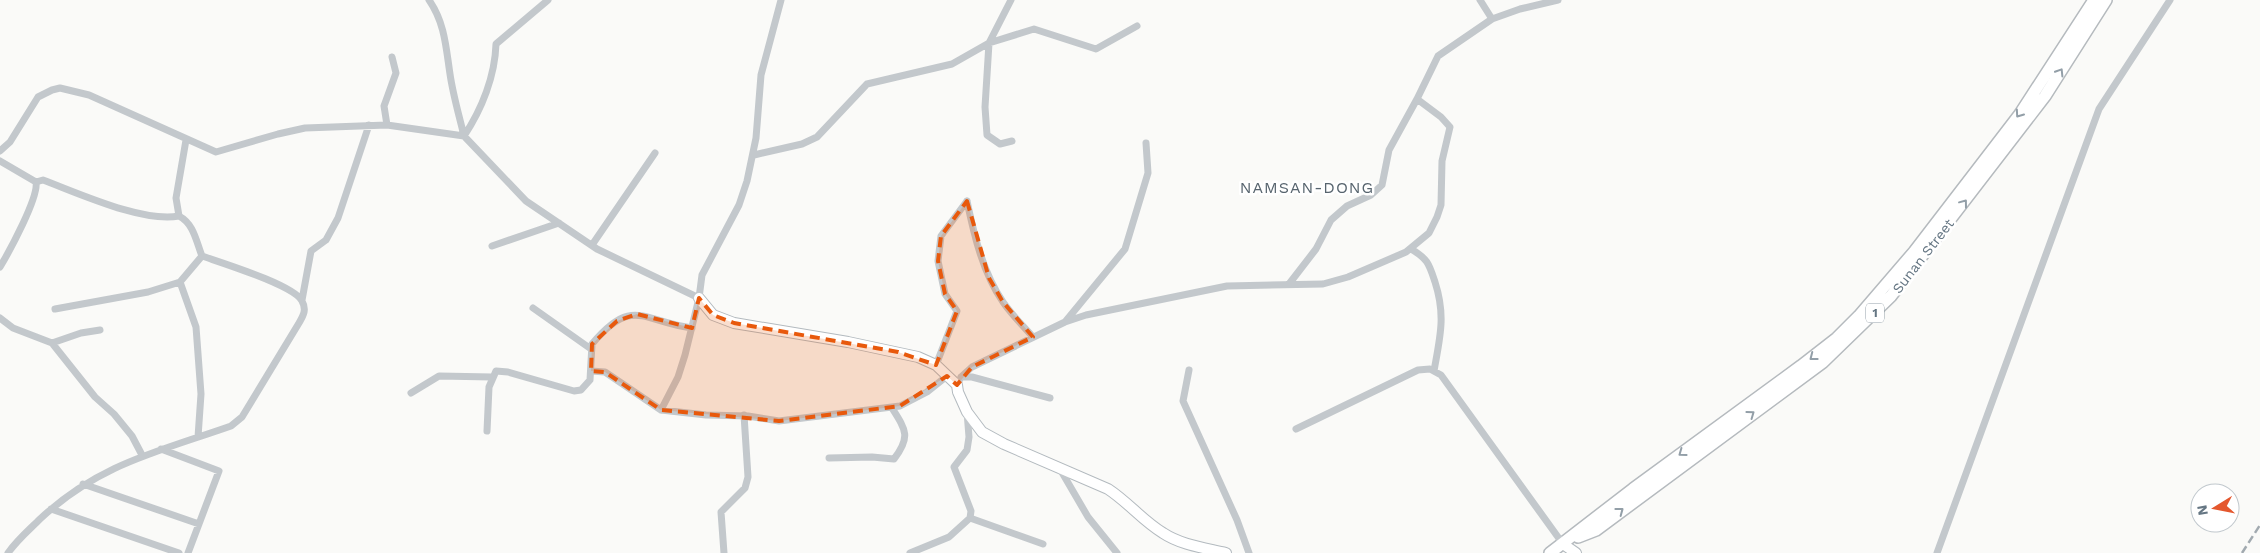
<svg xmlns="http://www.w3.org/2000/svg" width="2260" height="553" font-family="'Work Sans',sans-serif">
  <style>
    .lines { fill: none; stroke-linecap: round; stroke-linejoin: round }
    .secondary-casing { stroke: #b3babf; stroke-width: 12 }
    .primary-casing { stroke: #b5babe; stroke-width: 14 }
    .street { stroke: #c3c8cc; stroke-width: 7 }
    .secondary { stroke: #fff; stroke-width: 10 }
    .primary { stroke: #fff; stroke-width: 11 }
    .rail { stroke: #a2aab0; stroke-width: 2.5; stroke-dasharray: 8 4; stroke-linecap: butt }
    .oneway { stroke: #939fa8 }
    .marked { fill: #e8590c; fill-opacity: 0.2; stroke: #e8590c; stroke-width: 4; stroke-dasharray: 10 6; stroke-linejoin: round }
    .labels { text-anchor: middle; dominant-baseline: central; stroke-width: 5; stroke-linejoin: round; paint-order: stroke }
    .shield { fill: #fff; stroke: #939fa8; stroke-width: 1 }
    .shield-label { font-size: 12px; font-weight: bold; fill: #657683 }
    .street-label { font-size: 14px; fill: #657683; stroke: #fff }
    .quarter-label { font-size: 16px; letter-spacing: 1px; fill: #57646e; stroke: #fff }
  </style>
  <rect width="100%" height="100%" fill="#fafaf8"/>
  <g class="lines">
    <g class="secondary-casing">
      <path id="secondary" d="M699,298L713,315L734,323L848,342L918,357L936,365L957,385L958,392L967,412L982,432L1004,444L1108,489C1128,502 1143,521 1163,533C1181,545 1205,548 1226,553
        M1563,544L1576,553"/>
    </g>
    <g class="primary-casing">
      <path id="primary" d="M1578,537L1596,530L1823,362L1891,296L2045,96L2106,0
        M1550,553L1633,489L1801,366L1837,338L1859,316L1914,252L2020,114L2094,0"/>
    </g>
    <path class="street" d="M429,0C445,23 446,48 450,74C453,95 459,115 464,136
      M1011,0L989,43L985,107L987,135L1000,144L1012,141
      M1480,0L1492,19
      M387,125L384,106L396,73L392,57
      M464,136C482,109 495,76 496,44L548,0
      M186,140L176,198L179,216C194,224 196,241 202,256
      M0,151L10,142L38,97L52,90L60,88L89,95L216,152L278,134L305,128L387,125L464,136L526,201L597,249L699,298
      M754,155L802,144L817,137L867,84L952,64L989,43L1034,29L1096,49L1137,26
      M0,161L36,182C39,197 9,252 0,267
      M36,182L43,180C78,193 143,223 179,216
      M967,201C974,235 983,273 1003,302C1012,315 1023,326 1033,337
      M592,245L655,153
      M492,246L559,223
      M1411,249C1428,259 1429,264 1435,282C1446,316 1440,337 1434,371
      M180,282L196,327L201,394L198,437
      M1289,284L1316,249L1331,220L1347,206L1371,195L1382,185L1389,150L1417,99L1438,56L1492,19L1520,9L1558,0
      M302,300L311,251L326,240L338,218L369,125
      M533,308L591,349
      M55,309L148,292L180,282L202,256
      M0,318L13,328L52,343L95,397L114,414L132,436L142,455
      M1065,322L1125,249L1148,173L1146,143
      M52,343L81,333L100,330
      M936,365L957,311L945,294L938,261L941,236L967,201
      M1189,370L1183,401L1237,520L1249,553
      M591,371L605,372L661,410L706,415L748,416L779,421L900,406L927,392L947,376
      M961,377H972L1050,398
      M957,385L961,377L972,367L1065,322L1086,315L1227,286L1323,284L1348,277L1406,252L1429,233L1437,217L1441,205L1442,161L1450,127L1441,117L1417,99
      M411,393L439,376L492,377
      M661,410L678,377L685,355L699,298L702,275L739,205L747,181L756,138L761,75L781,0
      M1296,429L1418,370L1430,369L1441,375L1563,544
      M487,431L489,387L496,371L508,372L574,391L581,390L590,380L592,344C633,295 643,322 692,328
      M161,449L219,471L188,553
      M829,458L872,457L894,459C911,437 906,430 892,408
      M1060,469L1088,517L1117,553
      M83,484L199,524
      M51,509L179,553
      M970,518L1043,544
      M8,553C17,540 29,530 40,519C99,464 157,452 231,426L242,417L299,323C303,316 307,310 302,301C294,285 222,263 202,256
      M724,553L721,512L745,488L748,477L744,415
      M910,553L949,537L970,518L971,511L954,467L967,450L969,437L967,412
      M1937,553L2099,109L2170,0"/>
    <use href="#secondary" class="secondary"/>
    <use href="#primary" class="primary"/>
    <path class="rail" d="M2242,553L2260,525"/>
  </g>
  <defs><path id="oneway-chevron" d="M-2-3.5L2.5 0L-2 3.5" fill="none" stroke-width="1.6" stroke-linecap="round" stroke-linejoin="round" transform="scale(1.25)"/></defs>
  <g class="oneway">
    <use href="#oneway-chevron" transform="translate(2060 72) rotate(-58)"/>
    <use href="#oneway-chevron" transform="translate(2019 114) rotate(125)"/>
    <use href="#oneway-chevron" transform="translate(1964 203) rotate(-53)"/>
    <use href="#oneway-chevron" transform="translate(1813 357) rotate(142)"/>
    <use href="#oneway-chevron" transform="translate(1751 414) rotate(-36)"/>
    <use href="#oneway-chevron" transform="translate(1682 453) rotate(144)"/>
    <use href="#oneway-chevron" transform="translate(1620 511) rotate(-37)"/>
  </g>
  <path class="marked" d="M967,201L989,278L1003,302L1033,337L972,367L957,385L947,376L900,406L779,421L661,410L605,372L591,371L592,344L617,321L637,314L692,328L699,298L713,315L734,323L898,352L936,365L957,311L945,294L938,261L941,236Z"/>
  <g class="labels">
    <rect class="shield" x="1866" y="303.5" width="18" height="19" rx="4"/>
    <g class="shield-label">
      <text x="1875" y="313">1</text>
    </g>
    <g class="street-label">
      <text transform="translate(1923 256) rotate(-52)">Sunan Street</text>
    </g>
    <g class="quarter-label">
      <text x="1307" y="187">NAMSAN-DONG</text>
    </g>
  </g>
  <g transform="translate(2215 508) rotate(260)"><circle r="24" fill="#ffffff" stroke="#c1c8cd"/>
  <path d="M0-4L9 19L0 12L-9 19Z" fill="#e4572e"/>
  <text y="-8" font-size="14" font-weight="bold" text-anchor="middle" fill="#657683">N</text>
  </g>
</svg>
